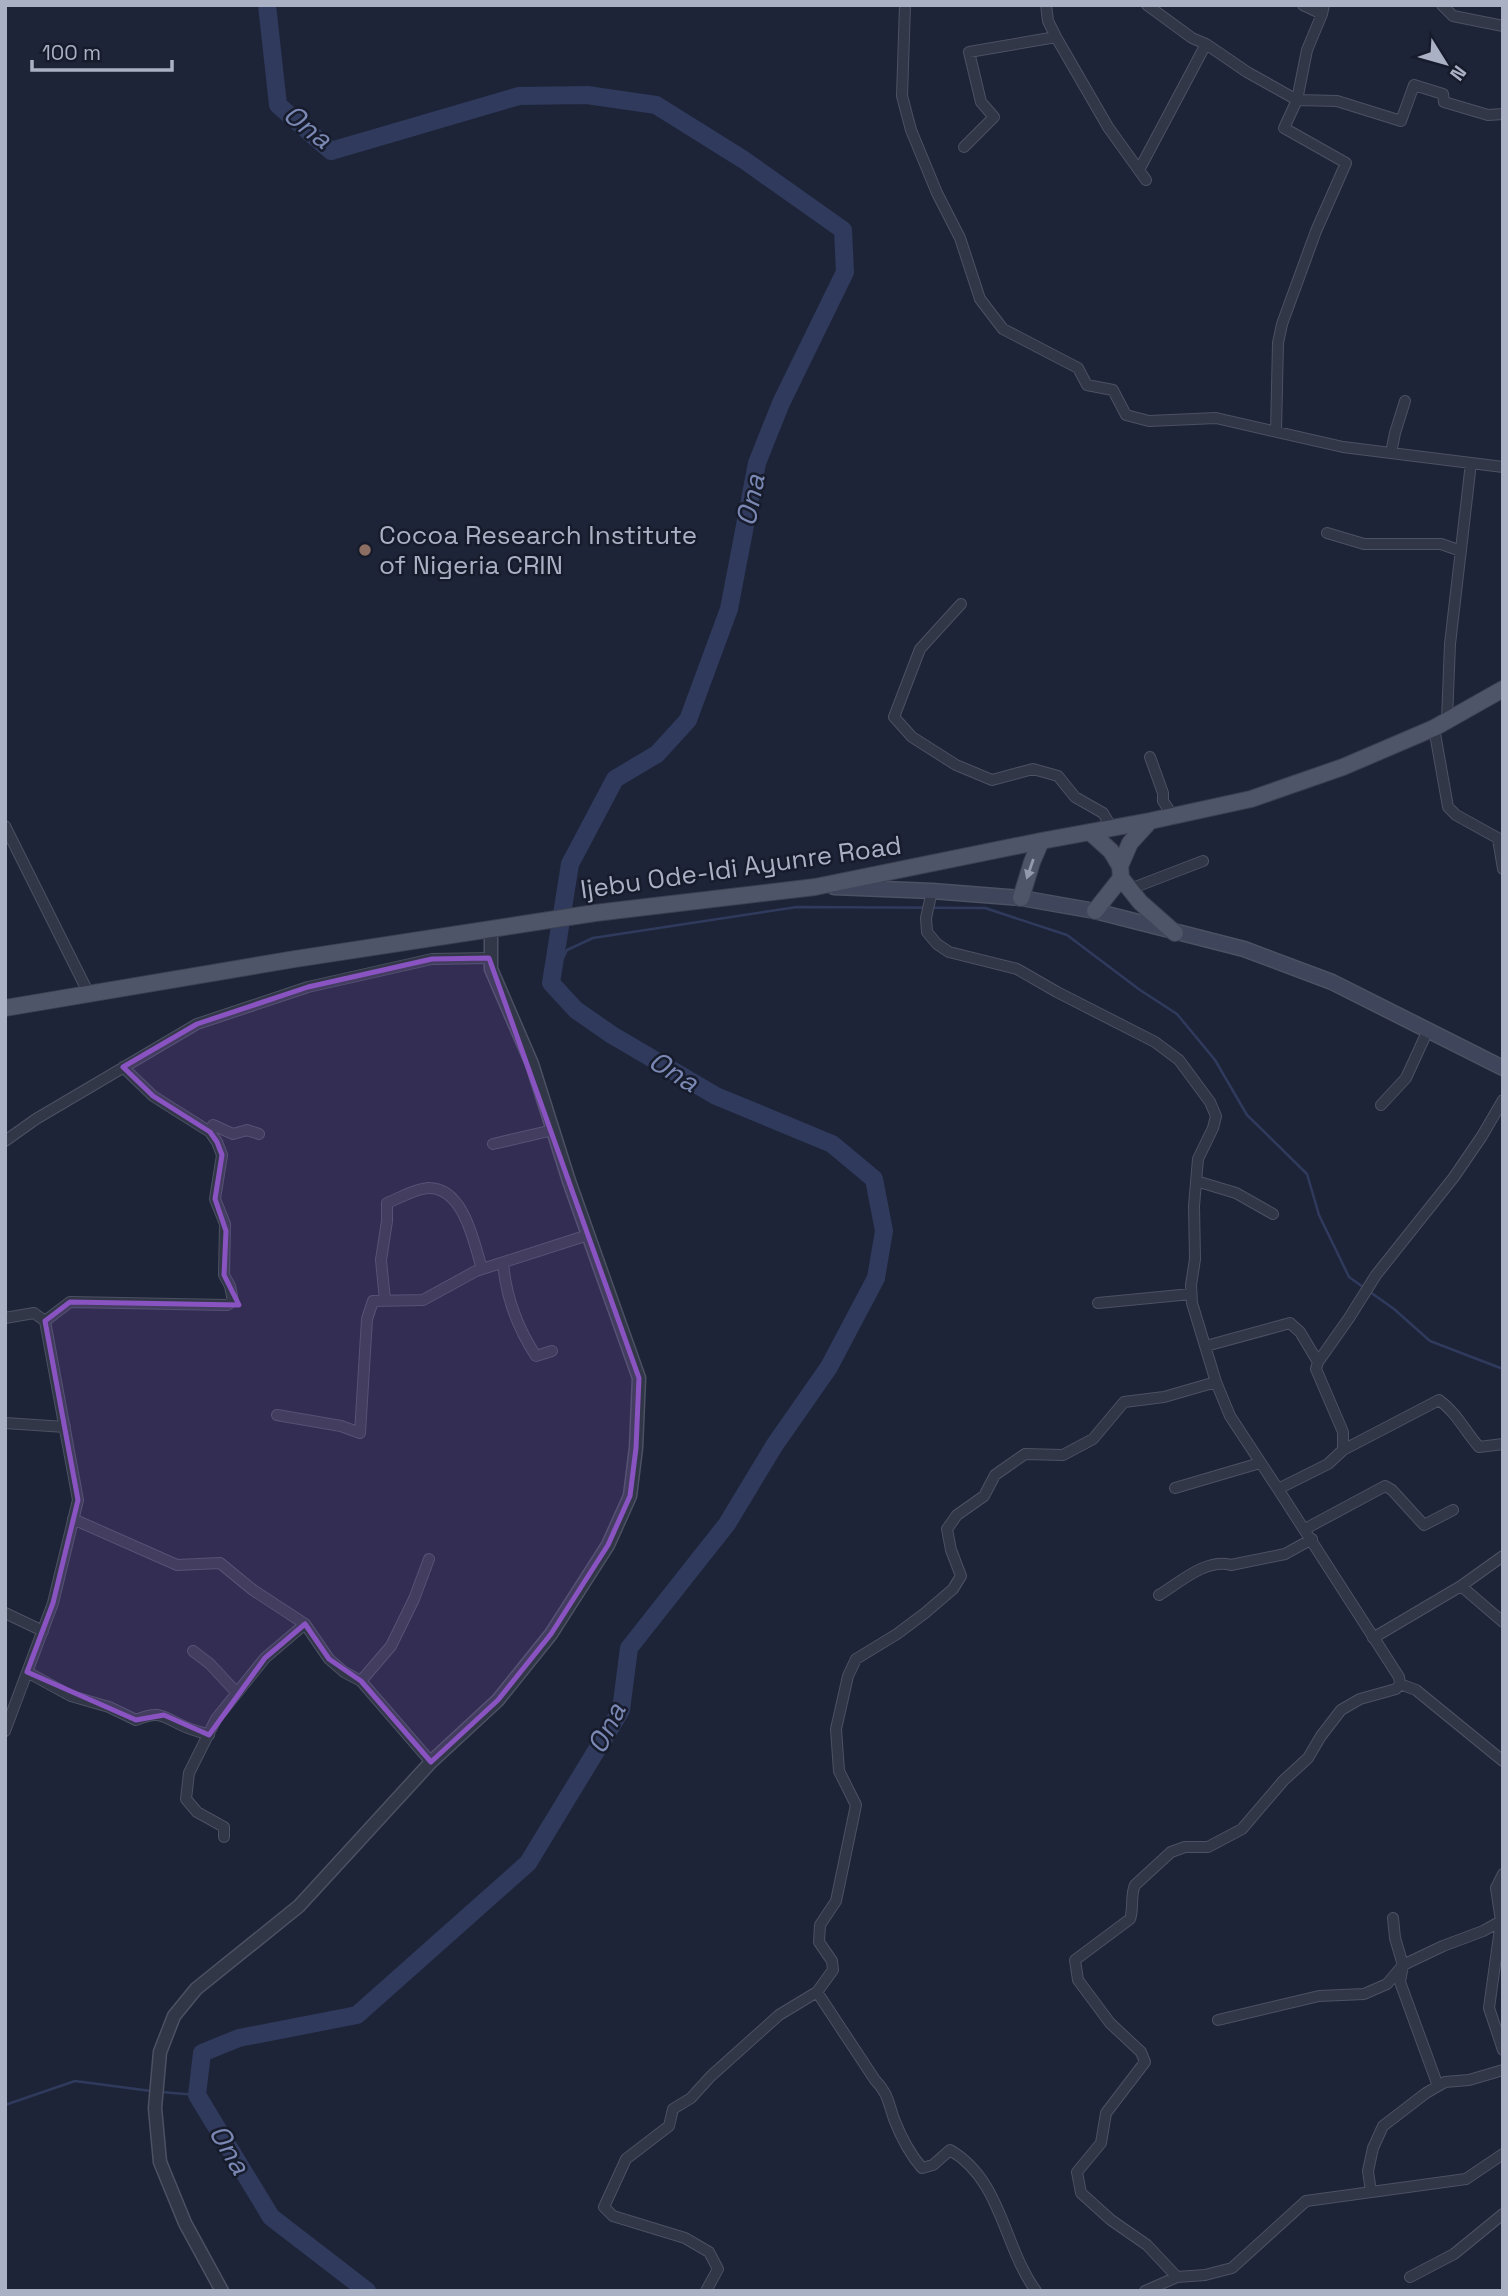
<svg xmlns="http://www.w3.org/2000/svg" width="1508" height="2296" font-family="'Space Grotesk',sans-serif">
  <style>
    .lines { fill: none; stroke-linecap: round; stroke-linejoin: round }
    .stream { stroke: #2f3a5d; stroke-width: 2.5 }
    .river { stroke: #2f3a5d; stroke-width: 18 }
    .minor-casing { stroke: #4c5163; stroke-width: 12 }
    .tertiary-casing { stroke: #4c5163; stroke-width: 15 }
    .secondary-casing { stroke: #4c5163; stroke-width: 17 }
    .primary-casing { stroke: #3b4051; stroke-width: 18 }
    .minor { stroke: #323747; stroke-width: 10 }
    .tertiary { stroke: #323747; stroke-width: 12 }
    .secondary { stroke: #3f455b; stroke-width: 14 }
    .primary { stroke: #4f5568; stroke-width: 16 }
    .oneway { fill: #949aae }
    .marked { fill: #8954c1; fill-opacity: 0.2; stroke: #8954c1; stroke-width: 5; stroke-linejoin: round }
    .education-dot { fill: #8d6e63; stroke: #171c2c; stroke-width: 2.5 }
    .labels { text-anchor: middle; dominant-baseline: central; stroke-width: 5; stroke-linejoin: round; paint-order: stroke }
    .poi-label { font-size: 26px; fill: #abb1c5; stroke: #171c2c; text-anchor: start }
    .street-label { font-size: 26px; fill: #abb1c5; stroke: #171c2c }
    .water-label { font-size: 28px; font-style: italic; fill: #7a88b3; stroke: #171c2c }
  </style>
  <rect width="100%" height="100%" fill="#1e2437"/>
  <g class="lines">
    <path class="stream" d="M551,983L567,950L593,938L797,907L985,908L1067,935L1140,990L1177,1014L1215,1060L1247,1115L1307,1174L1319,1215L1349,1277L1394,1309L1430,1341L1503,1369
      M161,2092L197,2095
      M5,2105L75,2081L151,2091"/>
    <path class="river" d="M267,5L278,105L331,151L519,96L587,95L656,105L744,160L843,230L845,272L781,403L757,463L729,609L688,720L657,754L615,779L570,864L551,983L576,1010L612,1035L716,1096L832,1144L874,1179L884,1231L876,1278L829,1367L774,1446L727,1524L629,1648L621,1710L528,1863L357,2015L239,2038L202,2053L197,2095L271,2217L367,2291"/>
    <g class="minor-casing">
      <path id="minor" d="M905,5L902,96L911,130L937,193L960,238L980,299L1003,329L1078,368L1087,385L1113,390L1126,415L1149,421L1216,418L1343,447L1503,467
        M1046,5L1048,21L1056,37L1108,127L1146,180
        M1147,5L1192,38L1206,44
        M1303,5L1322,14L1324,5
        M1442,5L1453,16L1503,26
        M964,147L994,117L981,102L969,52L1056,37
        M1139,170L1206,44L1247,72L1297,100L1307,50L1322,14
        M1276,431L1278,343L1282,324L1316,231L1346,163L1284,128L1297,100L1337,101L1401,121L1414,85L1443,94L1444,102L1488,115L1503,114
        M1391,453L1395,433L1405,401
        M1327,533L1364,544H1441L1461,551
        M961,604L920,649L894,717L912,737L956,765L992,780L1033,769L1058,776L1075,797L1103,813L1112,828
        M1447,720L1450,644L1471,463
        M1434,728L1448,807L1456,815L1503,841
        M1150,757L1163,793V801L1173,816
        M5,826L89,994
        M1498,839L1503,869
        M1130,889L1203,861
        M932,891L926,918L927,932L937,944L949,952L1017,969L1057,992L1155,1042L1179,1060L1210,1102L1216,1116L1213,1128L1198,1159L1194,1206L1195,1259L1191,1285L1192,1303L1216,1382L1230,1416L1278,1489L1328,1464L1343,1450V1432L1316,1369L1318,1362L1349,1318L1376,1275L1454,1177L1482,1136L1503,1100
        M1381,1105L1406,1078L1428,1030
        M210,1132L213,1125L233,1134L247,1130L259,1134
        M5,1141L36,1119L197,1024L308,987L432,959L489,958
        M493,1144L553,1130
        M1196,1181L1236,1193L1273,1214
        M503,1263C506,1297 517,1327 536,1356L552,1351
        M385,1300L381,1260L387,1221V1203C400,1198 414,1189 428,1188C464,1187 474,1243 482,1269
        M1098,1303L1191,1294
        M5,1318L34,1313L45,1321
        M1206,1346L1290,1323L1300,1332L1318,1362
        M277,1415L341,1426L360,1433L367,1319L373,1301L423,1300L476,1271L588,1235
        M5,1423L65,1427
        M1343,1450L1439,1400C1456,1412 1465,1431 1479,1447L1503,1444
        M1175,1488L1260,1463
        M1278,1489L1399,1677L1400,1684L1396,1689L1360,1699L1341,1710L1321,1736L1308,1758L1283,1781L1242,1829L1208,1847H1185L1171,1852L1135,1885C1130,1896 1134,1908 1130,1919L1075,1960L1078,1980L1110,2023L1141,2052L1145,2062L1106,2113L1101,2143L1077,2172L1081,2193L1111,2220L1147,2245L1177,2277L1205,2275L1232,2268L1306,2201L1466,2179L1503,2154
        M73,1519L177,1565L220,1563L253,1590L305,1624L329,1659L344,1672L361,1681L431,1762
        M1305,1529L1385,1486L1392,1490L1424,1525L1453,1510
        M1461,1586L1503,1556
        M1159,1595C1179,1583 1206,1558 1231,1565L1285,1554L1312,1539
        M5,1613L43,1631
        M1373,1638L1461,1586L1503,1622
        M193,1651L210,1664L236,1692
        M27,1672L71,1696L109,1707L136,1720C158,1711 161,1715 181,1725C189,1729 200,1732 209,1735
        M361,1681L391,1646L414,1599L429,1559
        M1400,1684L1416,1690L1503,1761
        M5,1731L53,1603L78,1500L45,1321L70,1302L227,1305L233,1301L230,1286L224,1275L225,1224L215,1199L222,1155L217,1142L210,1132L153,1096L123,1067
        M224,1837V1827L197,1812L186,1799L189,1773L216,1719L265,1658L305,1624
        M1503,1874L1496,1888L1501,1921L1489,2008L1503,2050
        M1393,1918L1395,1938L1403,1965L1400,1982L1438,2086
        M817,1992L875,2080C888,2093 888,2102 894,2119C901,2137 909,2153 922,2168L933,2165L950,2150C1002,2180 1003,2246 1036,2291
        M1218,2020L1319,1996L1364,1994L1387,1984L1403,1965L1443,1946L1483,1931L1501,1921
        M1371,2192L1368,2171L1373,2148L1383,2126L1426,2093L1445,2082L1469,2080L1503,2070
        M1410,2277L1454,2254L1503,2214
        M706,2291L718,2269L709,2252L685,2238L613,2216L604,2207L626,2159L669,2126L673,2109L691,2098L711,2076L779,2015L817,1992L833,1970L832,1961L819,1942L820,1925L836,1901L856,1805L839,1771L836,1729L848,1676L856,1659L897,1634L925,1613L953,1589L961,1576L951,1550L947,1529L957,1515L984,1496L995,1475L1025,1454L1063,1455L1093,1439L1124,1402L1164,1397L1216,1382
        M1145,2291L1177,2277"/>
    </g>
    <g class="tertiary-casing">
      <path id="tertiary" d="M222,2291L185,2223L160,2162L155,2108L160,2052L174,2016L196,1989L299,1906L431,1762L498,1700L551,1634L608,1545L630,1496L636,1448L639,1378L569,1181L532,1064L491,969V930"/>
    </g>
    <g class="secondary-casing">
      <path id="secondary" d="M834,887L932,891L1021,898L1095,911L1244,949L1332,982L1503,1068"/>
    </g>
    <g class="primary-casing">
      <path id="primary" d="M1090,832L1111,851L1120,866L1121,878L1140,902L1175,933
        M1120,866L1130,843L1150,821
        M1021,898L1032,862L1041,841
        M1095,911L1121,878
        M5,1008L295,959L595,913L815,887L1041,841L1150,821L1251,799L1343,767L1434,728L1503,689"/>
    </g>
    <use href="#minor" class="minor"/>
    <use href="#tertiary" class="tertiary"/>
    <use href="#secondary" class="secondary"/>
    <use href="#primary" class="primary"/>
  </g>
  <defs><path id="oneway-solid" d="M-6-.8H1V-3.2L6.5 0L1 3.2V.8H-6Z" transform="scale(1.75)"/></defs>
  <use class="oneway" href="#oneway-solid" transform="translate(1030 869) rotate(109)"/>
  <path class="marked" d="M489,958L639,1378L636,1448L630,1496L608,1545L551,1634L498,1700L431,1762L361,1681L329,1659L305,1624L265,1658L209,1735L164,1715L136,1720L27,1672L53,1603L78,1500L45,1321L70,1302L239,1305L224,1275L226,1231L215,1199L222,1155L217,1142L210,1132L153,1096L123,1067L197,1024L308,987L432,959Z"/>
  <circle class="education-dot" cx="365" cy="550" r="7"/>
  <g class="labels">
    <g class="poi-label">
      <text x="379" y="535">Cocoa Research Institute<tspan x="379" dy="30">of Nigeria CRIN</tspan></text>
    </g>
    <g class="street-label">
      <text transform="translate(741 867) rotate(-8)">Ijebu Ode-Idi Ayunre Road</text>
    </g>
    <g class="water-label">
      <text transform="translate(308 126) rotate(38)">Ona</text>
      <text transform="translate(750 500) rotate(-79)">Ona</text>
      <text transform="translate(674 1071) rotate(31)">Ona</text>
      <text transform="translate(606 1728) rotate(-64)">Ona</text>
      <text transform="translate(230 2149) rotate(59)">Ona</text>
    </g>
  </g>
  <rect width="1508" height="2296" fill="none" stroke="#abb1c5" stroke-width="14"/>
  <g transform="translate(1445 63) rotate(127)" stroke="#171c2c" stroke-width="5" paint-order="stroke">
  <path d="M0-5L12 26L0 18L-12 26Z" fill="#abb1c5"/>
  <text y="-10" font-size="19" font-weight="bold" text-anchor="middle" fill="#abb1c5">N</text>
  </g>
  <path d="M32 60v10h140v-10" fill="none" stroke="#abb1c5" stroke-width="3.5"/>
  <text x="42" y="60" font-size="21" fill="#abb1c5" stroke="#171c2c" stroke-width="5" paint-order="stroke">100 m</text>
</svg>
